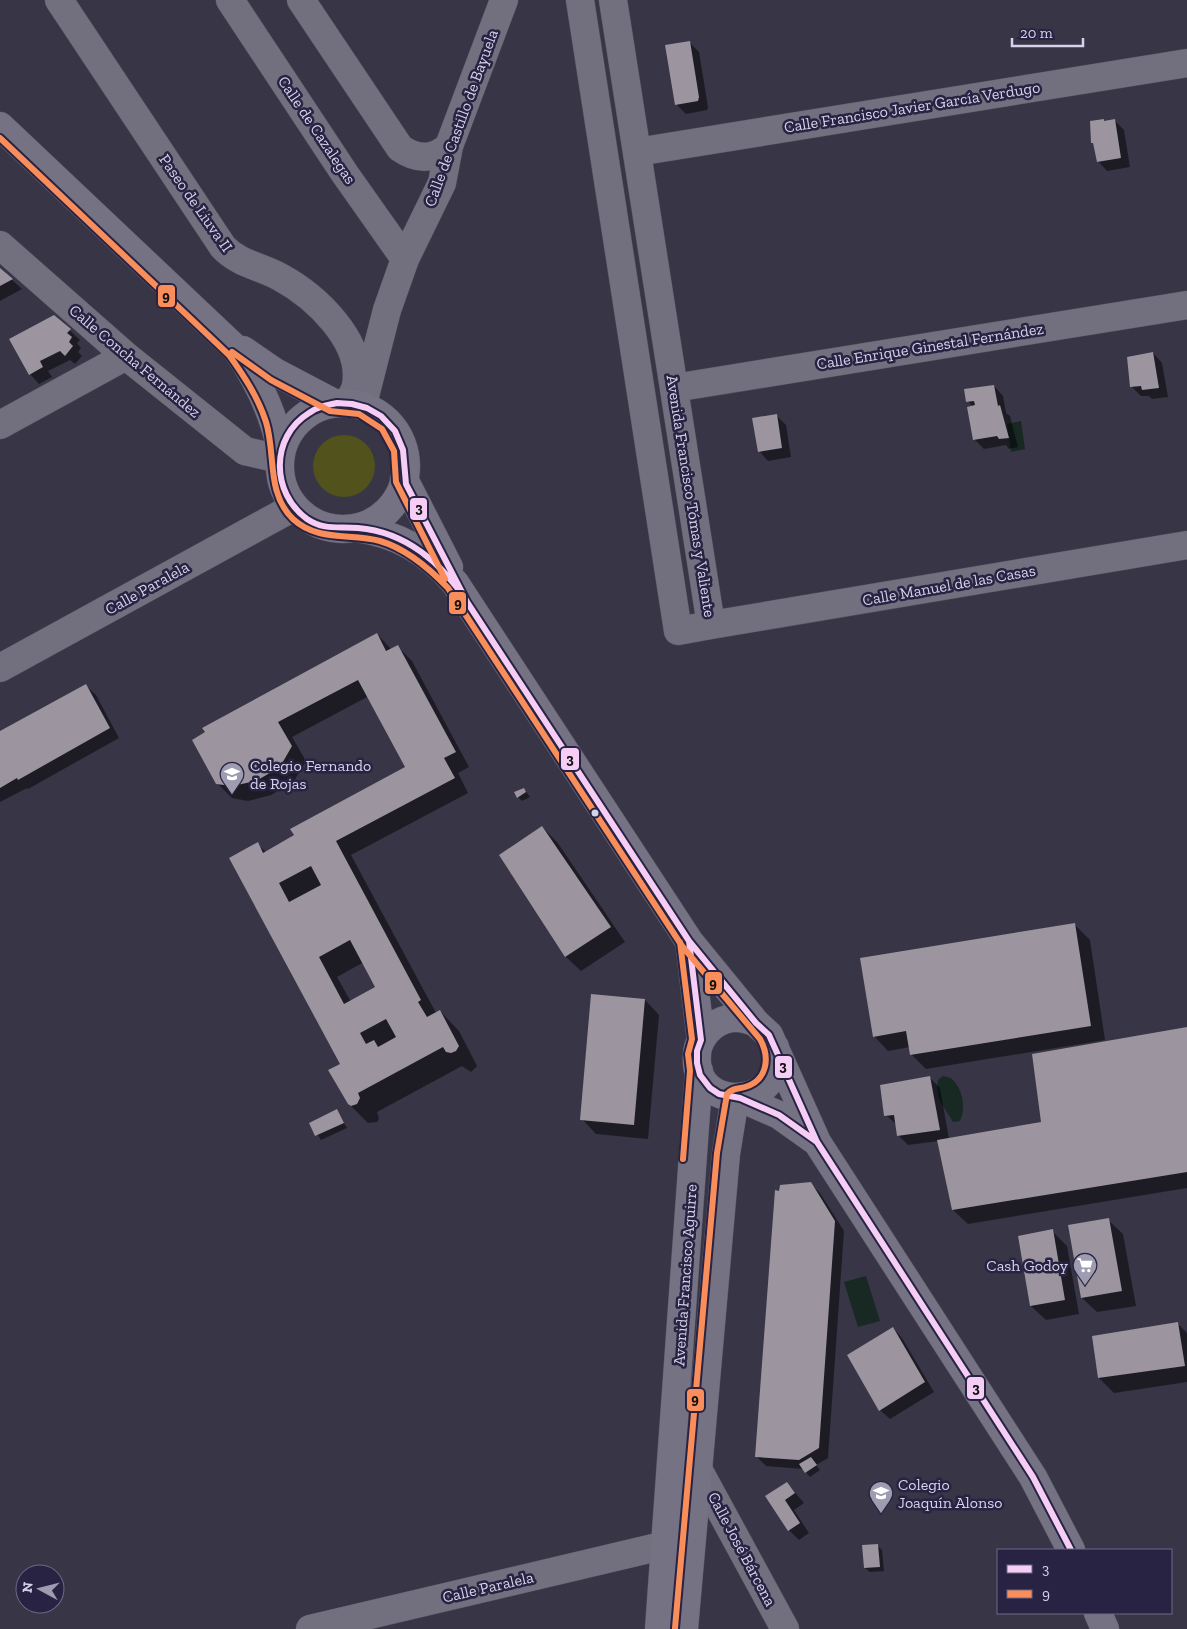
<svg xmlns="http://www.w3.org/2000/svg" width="1187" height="1629" font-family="'Zilla Slab',serif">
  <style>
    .green { fill: #52521d }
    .water { fill: #182924 }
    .shadow { fill: #0007; fill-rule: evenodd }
    .building { fill: #9c949f; fill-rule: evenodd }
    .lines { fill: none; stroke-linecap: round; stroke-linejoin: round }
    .minor-casing { stroke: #535161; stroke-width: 29 }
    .major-casing { stroke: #535161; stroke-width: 29 }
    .minor { stroke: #72707f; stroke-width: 28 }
    .major { stroke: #747283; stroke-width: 28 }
    .bus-1-casing { stroke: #282343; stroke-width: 10 }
    .bus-2-casing { stroke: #282343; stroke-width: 10 }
    .bus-1 { stroke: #f6cef5; stroke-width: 6 }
    .bus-2 { stroke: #fa8e5a; stroke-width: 6 }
    .bus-dot { fill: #d5d3e9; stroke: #282343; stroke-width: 2 }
    .labels { text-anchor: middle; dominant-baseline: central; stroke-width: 5; stroke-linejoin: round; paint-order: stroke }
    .street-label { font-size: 16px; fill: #d5d3e9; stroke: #282343 }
    .poi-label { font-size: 16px; fill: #d5d3e9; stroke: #282343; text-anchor: start }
    .line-badge { stroke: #282343; stroke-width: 2 }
    .pale-badge-label { font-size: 14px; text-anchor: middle; font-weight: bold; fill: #111 }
  </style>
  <rect width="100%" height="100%" fill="#373546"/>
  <path class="green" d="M313 466a31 31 0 1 1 62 0a31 31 0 1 1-62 0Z"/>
  <path class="water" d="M1021,421L1025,449L1011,452L1007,424Z
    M943,1076L951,1078C963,1089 966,1107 960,1121L953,1122C945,1107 934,1099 938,1080Z
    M866,1276L880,1321L858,1327L844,1282Z"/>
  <path class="shadow" d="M689,42L699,52L708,107L707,110L686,114L676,104Z
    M1114,120L1124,130L1130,167L1107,171L1098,161L1091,136Z
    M0,269L22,289L0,301Z
    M54,316L80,340L77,343L81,348L78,352L82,356L75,364L70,360L48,371L52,377L39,384L30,374Z
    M1153,353L1162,363L1168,397L1152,399L1149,396H1141L1132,387Z
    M994,386L1003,396L1006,413L1010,416L1018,447L1009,449L1006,445L984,449L974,439L973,407L968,401Z
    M776,415L786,425L791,457L768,461L759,451Z
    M377,634L392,650L398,647L412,661L469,767L458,773L468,793L351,855L436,1013L440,1011L459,1031L477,1066L471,1072L462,1066L377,1112L379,1118L377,1122L368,1123L349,1104L342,1064L257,844L266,852L407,768L369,696L292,737L306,761L294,781L271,795L248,801L232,798L217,783L193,740ZM364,962L377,987L351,1002L337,977Z
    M86,686L96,695L119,738L28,789L27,788L0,802V732Z
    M524,789L530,797L522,801L518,797Z
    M542,827L557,842L625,942L581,971L566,957L500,856Z
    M1075,925L1090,940L1105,1040L926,1069L911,1054L910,1047L888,1051L874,1036Z
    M645,1000L659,1015L648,1139L596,1134L582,1119Z
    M1187,1029V1188L968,1224L953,1210L939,1141L908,1145L899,1136L897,1125L886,1115L930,1078L940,1088L949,1139L1042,1123Z
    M336,1111L347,1128L321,1140L311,1123Z
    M810,1183L820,1193L844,1231L828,1458L816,1465L820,1470L810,1477L803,1469L766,1466L757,1457Z
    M1108,1220L1123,1234L1136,1306L1097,1312L1082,1298L1070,1226Z
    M1052,1231L1067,1246L1079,1314L1046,1320L1031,1306Z
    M1178,1324L1187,1333V1382L1114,1393L1099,1378L1093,1337Z
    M893,1328L902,1338L934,1392L890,1419L880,1410Z
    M787,1483L804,1503L794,1510L809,1533L799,1540L789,1530L767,1496Z
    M877,1545L882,1550L884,1571L870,1572L865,1568Z"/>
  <path class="building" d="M690,41L699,97L698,101L675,105L665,45Z
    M1104,119V121L1115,119L1121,158L1097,162L1093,143H1091L1090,121Z
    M0,268L13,279L0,286Z
    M54,315L71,329L67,333L72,337L69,342L73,346L65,356L60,351L40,361L43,367L29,375L9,339Z
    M1153,352L1159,388L1142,390L1141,386L1130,387L1127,357Z
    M994,385L998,406L1000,405L1009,438L999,439L997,436L973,440L967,407L975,405L974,401L966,402L964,389Z
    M777,414L782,448L758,452L752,418Z
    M377,633L386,651L398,645L456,752L444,758L455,778L336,841L421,1000L418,1002L427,1017L440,1010L459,1046L456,1051L451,1053L446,1052L443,1047L358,1093L360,1098L357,1104L351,1106L348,1104L328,1070L340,1064L229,858L258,842L263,853L294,835L290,829L405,767L358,680L278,722L292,746L280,767L256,781L232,786L216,784L192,740L205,732L202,728ZM311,866L321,885L289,902L279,883ZM350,940L375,987L344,1004L319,957ZM386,1019L396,1037L378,1047L374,1040L366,1044L360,1033Z
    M86,684L110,728L18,780L17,778L0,788V731Z
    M524,788L526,792L517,798L514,792Z
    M542,826L611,927L565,957L499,855Z
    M1075,923L1091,1026L910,1055L906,1031L873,1037L860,958Z
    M591,994L645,999L634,1125L580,1120Z
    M1187,1027V1172L952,1210L937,1140L1041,1122L1032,1054Z
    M930,1076L940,1130L897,1136L894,1115L884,1116L880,1085Z
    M337,1109L344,1123L315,1136L309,1123Z
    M811,1182L835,1221L819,1448L799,1460L755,1457L775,1190L779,1191L780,1185Z
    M1109,1218L1122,1291L1081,1298L1068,1225Z
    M1053,1229L1065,1300L1030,1306L1018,1236Z
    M1178,1322L1185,1366L1098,1378L1092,1336Z
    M893,1327L925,1382L879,1411L847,1355Z
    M811,1457L817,1465L805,1473L799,1464Z
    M787,1482L795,1493L785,1500L800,1523L788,1531L765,1496Z
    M878,1544L880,1567L864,1568L862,1545Z"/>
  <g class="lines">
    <g class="minor-casing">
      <path id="minor" d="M59,0L223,247C239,264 260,266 280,277C315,296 364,341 356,385C355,391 351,397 348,403
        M230,0L345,174L405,259
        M301,0L400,148C417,160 434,160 449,146
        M580,0L678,631L711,625L613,0
        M637,152L1187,63
        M0,245L126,356L245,451L280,459
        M674,388L1187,305
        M365,396L387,310L405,259L442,183L449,146L504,0
        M0,425L126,356
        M711,625L1187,545
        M0,668L294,507
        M698,1469L785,1629
        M310,1629L666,1545"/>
    </g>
    <g class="major-casing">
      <path id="major" d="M0,126L236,349C259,381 273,412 281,450
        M243,350L275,372L334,403
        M280 466a63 63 0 1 1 126 0a63 63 0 1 1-126 0Z
        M404,479L449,567
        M356,528C398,534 427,551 455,583L689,941L756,1023L769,1035L817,1142L1033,1477L1071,1550
        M689,941L701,1040
        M756,1023C742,1016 726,1016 713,1026C704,1033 697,1044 697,1055C692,1115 789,1109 775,1047
        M740,1098L779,1115L817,1142
        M1098,1613L1105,1629
        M659,1629L699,1071
        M684,1629L726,1154L735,1098"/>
    </g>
    <use href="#minor" class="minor"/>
    <use href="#major" class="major"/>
    <g class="bus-1-casing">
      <path id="bus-1" d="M337,403L352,404L367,408L381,416L395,431L403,450L406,484L467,602C442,563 406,532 358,528C339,526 325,531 307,519C271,493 270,437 309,413C317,407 327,405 337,403Z
        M467,602L689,941L756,1023L769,1035L817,1142L1033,1477L1071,1550
        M689,941L701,1040L697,1051V1063L700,1075L710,1088L719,1094L740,1098L779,1115L817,1142"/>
    </g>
    <g class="bus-2-casing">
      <path id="bus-2" d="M0,138L229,355C244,376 258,397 266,422C276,454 266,493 293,519C318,542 350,533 380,541C407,549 429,568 448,588L682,946L760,1039C770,1057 768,1080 745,1087C738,1089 732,1088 727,1094L717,1153L675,1628
        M232,352L271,380L330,411L359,414L382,429L394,451L396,482L445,579
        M680,942L692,1039L688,1054L690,1071L683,1159"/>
    </g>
    <use href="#bus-1" class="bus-1"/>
    <use href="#bus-2" class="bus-2"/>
  </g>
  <defs>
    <g id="school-pin" transform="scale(1.25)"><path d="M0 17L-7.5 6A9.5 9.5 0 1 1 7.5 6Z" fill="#9e9cb0" stroke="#282343"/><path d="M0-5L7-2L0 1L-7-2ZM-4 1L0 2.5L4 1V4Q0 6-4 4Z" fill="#fff"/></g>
    <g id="supermarket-pin" transform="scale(1.25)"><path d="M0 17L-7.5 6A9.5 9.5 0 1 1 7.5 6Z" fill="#9e9cb0" stroke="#282343"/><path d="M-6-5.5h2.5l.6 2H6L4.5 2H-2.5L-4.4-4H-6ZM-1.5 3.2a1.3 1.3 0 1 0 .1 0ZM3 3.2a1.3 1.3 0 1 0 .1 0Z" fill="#fff"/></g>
  </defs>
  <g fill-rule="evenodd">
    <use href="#school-pin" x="232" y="774"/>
    <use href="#supermarket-pin" x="1085" y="1265"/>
    <use href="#school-pin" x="881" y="1493"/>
  </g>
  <circle class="bus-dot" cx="595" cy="813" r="4.5"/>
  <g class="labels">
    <g class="street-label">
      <text transform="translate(912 107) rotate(-9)">Calle Francisco Javier García Verdugo</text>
      <text transform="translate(461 118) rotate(-70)">Calle de Castillo de Bayuela</text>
      <text transform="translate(317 130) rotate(56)">Calle de Cazalegas</text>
      <text transform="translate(196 203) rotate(55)">Paseo de Liuva II</text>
      <text transform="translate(930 346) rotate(-9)">Calle Enrique Ginestal Fernández</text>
      <text transform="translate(135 361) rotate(40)">Calle Concha Fernández</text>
      <text transform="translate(691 496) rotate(81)">Avenida Francisco Tómas y Valiente</text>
      <text transform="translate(949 585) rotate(-10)">Calle Manuel de las Casas</text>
      <text transform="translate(147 588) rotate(-29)">Calle Paralela</text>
      <text transform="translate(685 1275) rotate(-86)">Avenida Francisco Aguirre</text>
      <text transform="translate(742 1549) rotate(62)">Calle José Bárcena</text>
      <text transform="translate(488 1587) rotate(-13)">Calle Paralela</text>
    </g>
    <g class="poi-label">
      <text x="250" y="765">Colegio Fernando<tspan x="250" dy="18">de Rojas</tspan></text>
      <text x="1068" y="1265" text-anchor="end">Cash Godoy</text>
      <text x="898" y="1484">Colegio<tspan x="898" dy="18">Joaquín Alonso</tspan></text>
    </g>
  </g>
  <g class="line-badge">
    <rect x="157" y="284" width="19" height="24" rx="5" fill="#fa8e5a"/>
    <rect x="409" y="497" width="19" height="24" rx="5" fill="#f6cef5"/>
    <rect x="448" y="591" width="19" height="24" rx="5" fill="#fa8e5a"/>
    <rect x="560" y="747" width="20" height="24" rx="5" fill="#f6cef5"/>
    <rect x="704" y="971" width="19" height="24" rx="5" fill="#fa8e5a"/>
    <rect x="774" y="1055" width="19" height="24" rx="5" fill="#f6cef5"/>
    <rect x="966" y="1376" width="19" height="24" rx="5" fill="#f6cef5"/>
    <rect x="686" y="1388" width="19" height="24" rx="5" fill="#fa8e5a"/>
  </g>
  <g class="pale-badge-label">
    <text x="166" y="301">9</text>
    <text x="419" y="513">3</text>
    <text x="458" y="608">9</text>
    <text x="570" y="764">3</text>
    <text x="713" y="988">9</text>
    <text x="783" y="1071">3</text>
    <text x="976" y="1393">3</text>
    <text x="695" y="1404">9</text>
  </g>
  <rect x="997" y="1549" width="175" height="65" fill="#282343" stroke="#6d6985"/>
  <rect x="1007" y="1565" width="25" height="8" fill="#f6cef5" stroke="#6d6985"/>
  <text x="1042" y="1574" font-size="15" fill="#d5d3e9">3</text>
  <rect x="1007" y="1590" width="25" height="8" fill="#fa8e5a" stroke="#6d6985"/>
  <text x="1042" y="1599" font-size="15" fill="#d5d3e9">9</text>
  <g transform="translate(40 1589) rotate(277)"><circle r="24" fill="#282343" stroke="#6d6985"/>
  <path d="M0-4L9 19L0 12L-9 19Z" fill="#9e9cb0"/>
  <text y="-8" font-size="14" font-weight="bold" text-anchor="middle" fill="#d5d3e9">N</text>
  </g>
  <path d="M1012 38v8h71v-8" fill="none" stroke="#d5d3e9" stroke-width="2.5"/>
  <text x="1020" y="38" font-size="15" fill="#d5d3e9" stroke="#282343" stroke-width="4" paint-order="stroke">20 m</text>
</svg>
